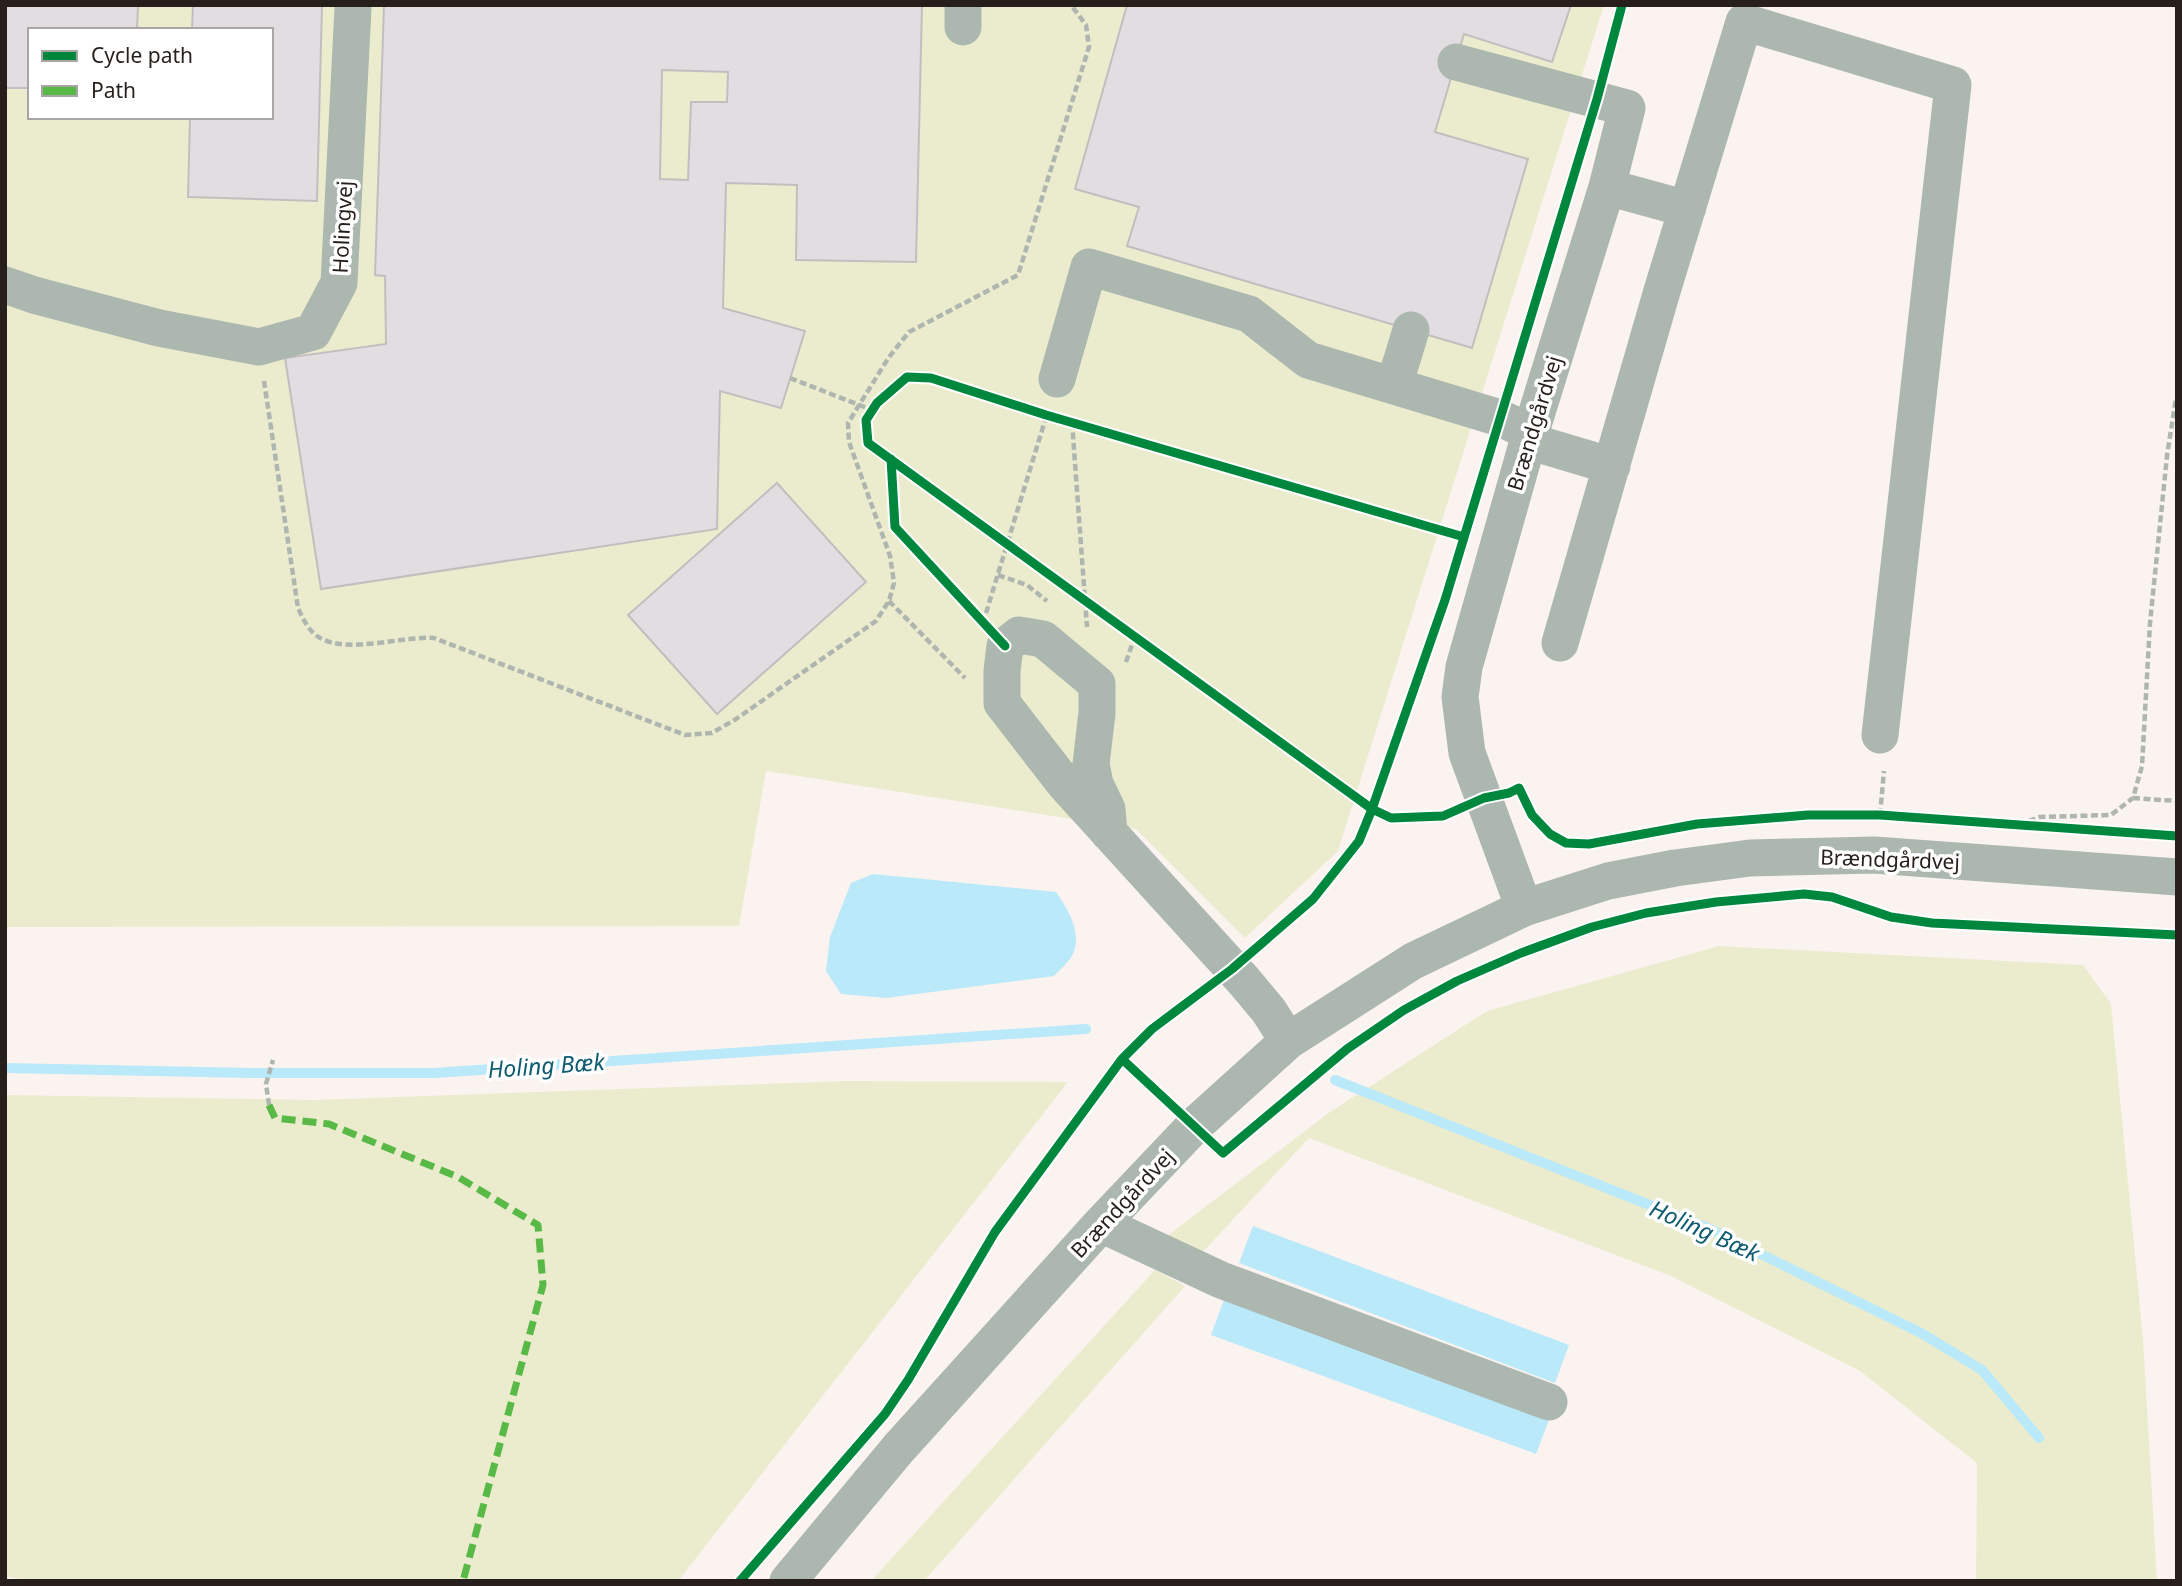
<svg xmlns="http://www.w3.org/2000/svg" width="2182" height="1586" font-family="'Noto Sans',sans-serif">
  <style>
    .green { fill: #ebecce; fill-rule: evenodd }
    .water { fill: #bae9f9 }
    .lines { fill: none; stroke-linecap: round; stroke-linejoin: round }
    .stream { stroke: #bae9f9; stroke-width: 10 }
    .building { fill: #e2dde0; stroke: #c2bec0; stroke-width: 2; fill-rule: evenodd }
    .path { stroke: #afb5af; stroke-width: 4.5; stroke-dasharray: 7 3.5; stroke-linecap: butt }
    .minor { stroke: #acb7af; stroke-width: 37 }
    .quiet { stroke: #58b947; stroke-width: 7; stroke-dasharray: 14 7; stroke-linecap: butt }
    .cycleway-casing { stroke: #fff; stroke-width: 13 }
    .cycleway { stroke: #00873e; stroke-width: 9 }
    .labels { text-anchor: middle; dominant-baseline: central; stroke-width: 7; stroke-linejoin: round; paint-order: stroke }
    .street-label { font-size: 21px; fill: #261f1b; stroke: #fff }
    .water-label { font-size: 23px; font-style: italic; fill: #0f5c71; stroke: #fff }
  </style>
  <rect width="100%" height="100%" fill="#faf3f0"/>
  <path class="green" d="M5,5H1604L1338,851L1245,938L1136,829L766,771L739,926L5,927ZM30,30H271V117H30Z
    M1719,946L2083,965L2111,1004L2143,1339L2157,1581H1976L1977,1463L1860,1371L1671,1276L1309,1138L1199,1256L1167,1236L1330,1112L1487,1011Z
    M846,1081L1068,1082L678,1581H31L5,1576V1095L314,1100Z
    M1155,1270L1185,1286L924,1581H871Z"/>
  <path class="water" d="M873,874L1056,892C1069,910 1085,938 1070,959C1065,965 1059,971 1054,976L886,998L841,994L826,971L830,937L851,883Z
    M1253,1226L1569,1345L1555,1383L1239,1263Z
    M1225,1297L1550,1417L1536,1454L1211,1335Z"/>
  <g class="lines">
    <path class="stream" d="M5,1068L251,1073H434L1086,1029
      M1335,1080L1710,1229L1921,1333L1982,1370L2039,1438"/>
  </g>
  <path class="building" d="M5,5H138L137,30H30V88H5Z
    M193,5H322L317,201L188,197L190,117H271V30H192Z
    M384,5H922L916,262L796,260L797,185L726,183L723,308L805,331L781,408L720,391L717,529L321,589L285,358L386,344L385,276L375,275ZM662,70L728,72L727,102H691L688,180L660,179Z
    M1127,5H1571L1552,62L1464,34L1435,132L1528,159L1472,348L1127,246L1139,207L1075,189Z
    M777,483L866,582L717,714L628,615Z"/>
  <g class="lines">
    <path class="path" d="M790,378L872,410
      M264,381L298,608C303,619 309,632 320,638C347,654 402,636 434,638L685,735L712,733L736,719L876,621L889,601L894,583L890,556L849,442L848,423L889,357L909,332L1018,275L1089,47L1086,25L1071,5
      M1072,422L1087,627
      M998,575L1027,585L1047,601
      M889,601L965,678
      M986,613L1047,414
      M1126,662L1135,636
      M2133,798L2177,801
      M1880,815L1884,771
      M2019,825L2039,817L2111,815L2133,798L2142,766L2150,623L2167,456L2176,398
      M269,1105L266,1084L273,1060"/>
    <path class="minor" d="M963,27V5
      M1456,62L1627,108L1607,187L1528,441L1464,667L1460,697L1467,753L1524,908
      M1607,187L1669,204L1688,207
      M5,285L34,295L159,328L259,347L313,332L339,283L353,8
      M1057,379L1089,267L1249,314L1308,360L1500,418L1530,432
      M1394,386L1411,330
      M1528,441L1612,466
      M1560,643L1662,291L1744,22L1953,85L1880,735
      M1109,833L1107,809L1095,784L1091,764L1097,713V684L1043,639L1019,635L1005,646L1002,671V703L1064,783L1244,981L1269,1011L1288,1041
      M1101,1224L1221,1280L1549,1402
      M788,1581L898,1449L1101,1224L1194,1126L1288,1041L1413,961L1524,908L1608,881L1675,868L1750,858L1874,855L2177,877"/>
    <path class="quiet" d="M269,1105L275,1118L329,1124L458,1177L538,1225L543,1285L463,1581"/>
    <g class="cycleway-casing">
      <path id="cycleway" d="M891,459L895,527L1005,646
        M1464,537L1046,415L931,378L907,377L877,403L866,420L868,443L1372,809L1391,818L1443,816L1484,798L1509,793L1519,788L1532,815L1550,834L1566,843L1589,844L1697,824L1808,815H1880L2177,836
        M1122,1059L1223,1153L1347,1049L1404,1010L1457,981L1521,953L1592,927L1646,913L1716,902L1804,894L1832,897L1891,917L1932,923L2177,935
        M740,1581L885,1414L908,1380L995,1232L1122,1059L1152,1029L1232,969L1313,899L1359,841L1372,809L1445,600L1597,99L1622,5"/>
    </g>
    <use href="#cycleway" class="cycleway"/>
  </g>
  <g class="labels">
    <g class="street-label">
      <text transform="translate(342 227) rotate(-87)">Holingvej</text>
      <text transform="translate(1534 423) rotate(-73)">Brændgårdvej</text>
      <text transform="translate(1890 859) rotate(2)">Brændgårdvej</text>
      <text transform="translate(1122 1203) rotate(-47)">Brændgårdvej</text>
    </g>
    <g class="water-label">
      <text transform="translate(546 1065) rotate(-4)">Holing Bæk</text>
      <text transform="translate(1705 1230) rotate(24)">Holing Bæk</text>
    </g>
  </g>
  <rect width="2182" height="1586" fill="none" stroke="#261f1b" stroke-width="14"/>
  <rect x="28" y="28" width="245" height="91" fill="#ffffff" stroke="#a8a5a4" stroke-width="2"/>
  <rect x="42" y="51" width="35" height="10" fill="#00873e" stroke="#a8a5a4" stroke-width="2"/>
  <text x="91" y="63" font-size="21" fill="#261f1b">Cycle path</text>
  <rect x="42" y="86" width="35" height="10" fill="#58b947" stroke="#a8a5a4" stroke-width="2"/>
  <text x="91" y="98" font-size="21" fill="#261f1b">Path</text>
</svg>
